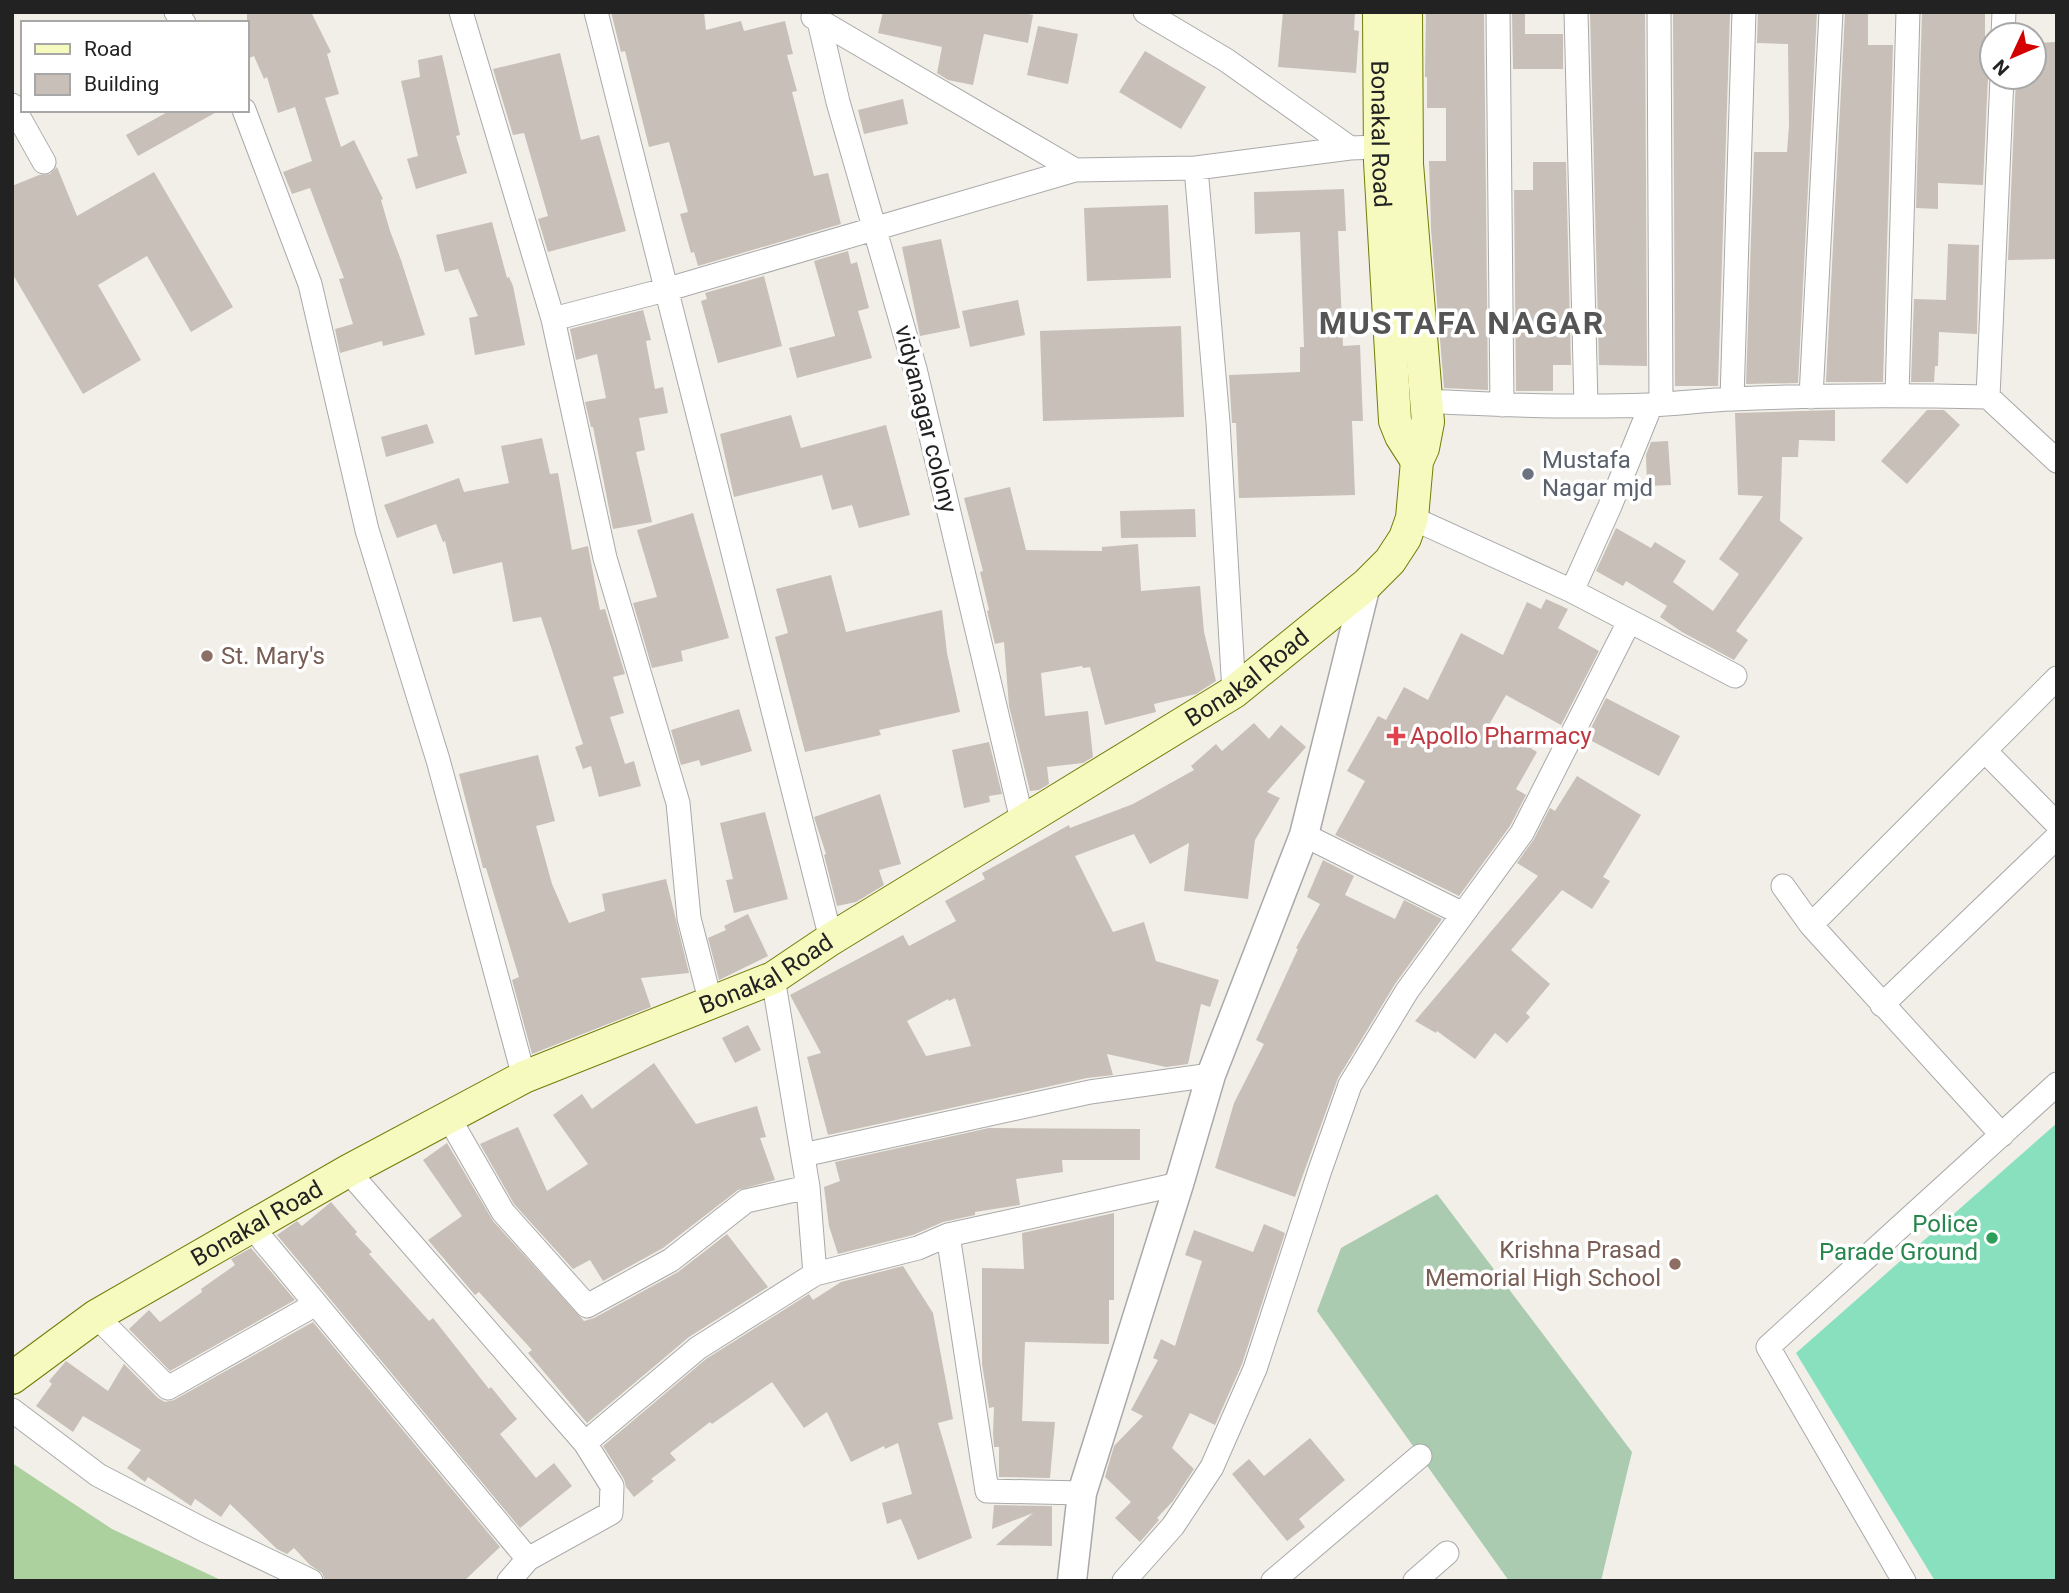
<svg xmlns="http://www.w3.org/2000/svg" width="2069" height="1593" font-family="Roboto,sans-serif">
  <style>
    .forest { fill: #add19e }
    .cemetery { fill: #aacbaf }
    .pitch { fill: #88e0be }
    .building { fill: #c7bfb8; fill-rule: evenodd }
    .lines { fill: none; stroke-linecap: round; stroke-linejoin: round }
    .minor-casing { stroke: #a9a9a9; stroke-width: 25 }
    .tertiary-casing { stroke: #a9a9a9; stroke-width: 31 }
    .secondary-casing { stroke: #707d05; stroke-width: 34 }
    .minor { stroke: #fff; stroke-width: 23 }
    .tertiary { stroke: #fff; stroke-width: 28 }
    .secondary { stroke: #f7fabf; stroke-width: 32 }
    .worship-dot { fill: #6b7280; stroke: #fff; stroke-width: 2.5 }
    .education-dot { fill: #8d6e63; stroke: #fff; stroke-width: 2.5 }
    .health-dot { fill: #e0444e; stroke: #fff; stroke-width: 2.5 }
    .leisure-dot { fill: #2e9e5b; stroke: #fff; stroke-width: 2.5 }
    .labels { text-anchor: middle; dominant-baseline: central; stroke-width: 7; stroke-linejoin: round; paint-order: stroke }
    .street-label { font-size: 24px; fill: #222; stroke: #fff }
    .worship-label { font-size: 24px; fill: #5b616d; stroke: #fff; text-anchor: start }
    .education-label { font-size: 24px; fill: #785e54; stroke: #fff; text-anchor: start }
    .health-label { font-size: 24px; fill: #be3a42; stroke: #fff; text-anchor: start }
    .leisure-label { font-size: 24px; fill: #27864d; stroke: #fff; text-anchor: end }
    .district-label { font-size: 32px; font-weight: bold; letter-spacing: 2px; fill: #555; stroke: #fff }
  </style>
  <rect width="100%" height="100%" fill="#f2efe9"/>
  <path class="forest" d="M12,1463L112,1529L223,1581H12Z"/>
  <path class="cemetery" d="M1437,1194L1632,1452L1601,1581H1509L1317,1311L1341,1248Z"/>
  <path class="pitch" d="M2057,1123V1581H1935L1796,1353Z"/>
  <path class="building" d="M247,12H311L331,52L327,54L339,94L325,98L341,147L354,140L383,199L381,200L390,231L401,260L425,335L383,346L382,341L340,353L335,329L353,324L339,279L344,278L310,188L292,194L283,172L312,161L295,107L278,113L267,77L264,79L254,56L247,59Z
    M611,12H704L706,30L741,21L744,31L785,21L793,54L787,55L797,91L792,92L814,176L828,173L841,224L698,266L694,252L691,253L680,214L688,212L669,142L649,147L625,51L621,52Z
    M883,12H1019L1033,15L1028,43L984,34L973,85L948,80L937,73L942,47L878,33Z
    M1283,12H1355L1354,30L1359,31L1356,73L1278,67Z
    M1426,12H1484L1488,390L1444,388L1431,229L1429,161H1446V108H1427V77H1425Z
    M1512,12H1525V34H1563V69H1513Z
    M1590,12H1645L1647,366L1599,365Z
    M1673,12L1730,14L1718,386H1675Z
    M1758,12H1817L1798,383L1746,384L1754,152H1787L1789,125L1788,44L1757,43Z
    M1845,12H1868V45H1893L1883,382H1826Z
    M1922,12L1985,13V59L1988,77L1983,185L1938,183V209L1916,208Z
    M1038,26L1078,34L1068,84L1027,75Z
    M2057,42V259L2008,260L2016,77H2034V43Z
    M1145,51L1206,87L1181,129L1119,92Z
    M560,53L581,140L599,135L626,231L548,252L538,219L548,216L524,133L513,135L493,69Z
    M442,55L460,135L456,136L467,173L416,189L407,159L418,156L401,81L420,77L418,60Z
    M903,99L908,124L864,134L858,110Z
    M171,110H220L138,156L126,135Z
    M1533,162H1566L1571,365H1553V391H1516L1514,190H1533Z
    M57,167L77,216L154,172L233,307L191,332L147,256L98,285L141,360L83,394L12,273V186L39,175L50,174Z
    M1344,189L1346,231H1338L1343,346L1360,345L1363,421H1352L1355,495L1239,498L1236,423H1232L1229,375L1300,372V347H1304L1300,232L1255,234L1254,192Z
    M1168,205L1171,278L1087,281L1084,208Z
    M492,222L507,278L509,277L513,286L525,345L475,355L469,318L478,316L458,269L445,272L436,235Z
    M941,239L960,328L920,336L902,247Z
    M1948,244L1979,245L1977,334L1939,332L1938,366H1935L1934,382H1911L1914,299L1946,300Z
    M848,251L851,264L857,262L869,308L858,311L872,358L797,378L789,348L835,336L814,261Z
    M764,276L782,346L718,363L701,301L707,299L705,293Z
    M1018,300L1025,335L970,347L962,311Z
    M643,310L651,340L646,341L655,389L663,387L668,413L639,418L645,450L636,452L652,522L613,529L593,427H591L585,402L606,398L597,354L576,360L570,329Z
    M1181,326L1184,417L1043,421L1040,331Z
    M1835,410V441L1799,440L1798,457H1782L1780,521L1803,538L1736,631L1748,640L1734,660L1682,632L1660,617L1667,606L1626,581L1623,586L1596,571L1616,528L1651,548L1655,542L1686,561L1673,582L1713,611L1739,574L1719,559L1763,496L1738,495L1735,413Z
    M1927,410H1944L1960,425L1907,484L1881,461Z
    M791,415L801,448L886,425L910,515L859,528L852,505L832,510L822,475L734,497L720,434Z
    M427,424L434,443L386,457L381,437Z
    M542,438L550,474L558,473L572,550L588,546L600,610L605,609L625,674L613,677L624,713L610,717L625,764L634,761L641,786L599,797L591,766L583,769L575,747L583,744L541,617L513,622L502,562L453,574L445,541L443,542L436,524L397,538L384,505L459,478L464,492L509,483L501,446Z
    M1668,441L1671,485L1647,486L1646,455L1651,442Z
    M1010,487L1026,550L1102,551V547L1138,544L1141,591L1200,586L1204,632L1216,681L1196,694L1154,704L1156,712L1105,725L1090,667L1083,668L1082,666L1041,673L1045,716L1088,711L1093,757L1083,763L1047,767L1049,784L1039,790L1030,791L1009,706L1004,642L995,644L987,611L989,610L980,572L983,571L964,498Z
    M1195,509L1196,537L1121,538L1120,511Z
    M693,513L729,638L681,651L683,661L652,668L633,603L657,597L637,530Z
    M831,575L846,632L942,610L947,653L960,712L879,730L881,735L805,752L775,637L788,633L776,589Z
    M1546,599L1568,609L1558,628L1599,651L1561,725L1506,695L1490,723L1537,752L1516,789L1526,795L1510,826L1459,896L1335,835L1365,781L1347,771L1378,716L1386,720L1404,687L1428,700L1461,633L1503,655L1527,602L1541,609Z
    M1606,698L1680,736L1659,776L1586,738Z
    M739,709L752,751L701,766L699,760L681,765L671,730Z
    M1254,723L1269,739L1281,725L1306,747L1267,792L1280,798L1255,840L1248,899L1184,891L1189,843L1150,864L1134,834L1075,856L1113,932L1144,922L1156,961L1219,980L1210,1007L1201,1004L1188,1064L1166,1067L1107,1054L1113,1075L1087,1078L828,1135L807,1057L821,1053L790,995L903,935L909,946L956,921L945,901L985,879L982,873L1069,825L1070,828L1133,804L1194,770L1191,766L1216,744L1222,751ZM955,998L971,1046L926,1056L907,1021L948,999L949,1001Z
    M989,742L1002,794L989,796L990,802L964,808L952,750Z
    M538,755L555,821L536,826L552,884L569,923L605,911L602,894L666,879L689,973L641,978L651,1007L532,1054L512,980L519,977L486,868H483L459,774Z
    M1577,776L1641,815L1603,877L1610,881L1592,909L1562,890L1511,950L1550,984L1526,1013L1530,1017L1507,1043L1495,1033L1475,1059L1437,1031L1436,1033L1415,1021L1538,876L1517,863L1534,839L1550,808L1555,811Z
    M880,794L901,864L879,870L884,885L856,902L837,906L824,855L826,854L814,817Z
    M765,812L788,899L734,913L726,880L733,879L720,823Z
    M1323,860L1354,876L1345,895L1395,919L1404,900L1442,919L1395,984L1338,1078L1295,1197L1215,1168L1234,1103L1264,1044L1256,1040L1298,949L1296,948L1320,904L1307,897Z
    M748,914L768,956L719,980L708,938L726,930L724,926Z
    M748,1025L761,1050L735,1063L722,1038Z
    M654,1063L696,1124L757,1106L766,1137L760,1138L775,1180L738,1190L663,1248L603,1281L590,1260L573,1269L514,1204L480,1144L518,1127L547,1191L588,1164L553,1115L582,1094L592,1109Z
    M989,1128L1140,1129V1160H1062L1063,1172L1016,1179L1020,1205L975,1212V1215L943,1222L913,1235L838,1254L829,1226L824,1187L840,1181L835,1162Z
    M447,1143L493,1221L584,1321L594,1318L678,1272L727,1234L768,1287L689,1337L587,1423L528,1353L532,1350L479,1292L475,1295L428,1240L462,1216L423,1160Z
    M331,1202L357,1232L355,1234L372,1252L369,1254L429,1321L433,1318L489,1389L491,1387L517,1419L500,1434L536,1478L554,1463L572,1486L520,1528L277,1235L297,1221L302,1226Z
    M1114,1213V1300H1109V1344L1025,1342L1022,1421L1055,1422L1050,1478L999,1477V1447H994L993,1434L994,1407L989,1408L982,1364V1268L1024,1269L1022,1233Z
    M1264,1224L1285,1233L1242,1364L1215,1425L1190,1413L1172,1448L1194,1469L1173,1501L1157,1518L1159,1520L1140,1542L1115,1518L1131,1502L1105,1477L1114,1446L1143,1416L1131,1410L1158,1360L1153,1358L1161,1339L1175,1346L1202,1261L1185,1255L1194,1230L1253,1252Z
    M251,1248L295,1300L170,1371L129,1329L149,1310L160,1322L202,1292L201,1289L235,1265L231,1259Z
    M903,1266L933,1313L953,1419L938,1423L972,1538L918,1560L901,1519L887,1524L882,1503L912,1494L898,1443L885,1449L884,1446L851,1462L827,1412L804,1428L772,1382L712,1424L710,1422L670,1453L676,1460L651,1479L654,1481L634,1497L626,1487L624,1479L603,1446L706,1359L809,1294L813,1300L841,1282Z
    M313,1322L500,1547L464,1581H325L322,1573L310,1565L294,1548L287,1554L277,1549L230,1504L221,1517L195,1499L191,1506L148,1477L145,1482L127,1468L141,1450L83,1416L73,1432L36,1406L52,1384L49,1381L66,1361L108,1391L124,1364L158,1398L165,1402L174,1400Z
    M1310,1438L1345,1480L1299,1519L1305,1527L1287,1541L1232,1474L1249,1459L1264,1476Z
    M994,1505L1052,1506V1546L996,1545L1033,1513L992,1529Z"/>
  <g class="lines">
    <g class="minor-casing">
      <path id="minor" d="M176,12L184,23
        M461,12L553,319L605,558L678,803L689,918L711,1004
        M596,12L831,939
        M1145,12L1226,60L1350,148
        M1498,12L1502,405
        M1576,12L1586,405
        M1659,12L1661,403
        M813,17L1075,170L1196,168L1350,148L1380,147
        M819,21L838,102L915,369L1022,820
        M2003,35L2004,12
        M12,105L44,162
        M244,110L310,284L367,530L438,760L524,1077
        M1196,168L1218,422L1234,692
        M553,319L665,290L1075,170
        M1897,395L1908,12
        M1811,397L1831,12
        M1988,397L2002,77
        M1732,399L1744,12
        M1425,401C1499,405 1574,408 1648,405C1676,404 1705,400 1733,399C1818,395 1903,395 1988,397L2057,461
        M1412,518L1572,591L1735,676
        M1572,591L1610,506L1651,405
        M1985,751L2057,824
        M1304,835L1463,914
        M1783,886L1811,925L2002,1135
        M1811,925L2057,678
        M773,978L808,1187L815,1274
        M1882,1005L2057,837
        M449,1118L503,1212L587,1306L671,1260L746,1201L808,1187
        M803,1155L1090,1092L1211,1075
        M348,1171L585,1443
        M252,1227L528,1559
        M948,1235L987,1491L1082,1493
        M96,1316L168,1388L316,1304
        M12,1410L98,1475L204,1530L311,1581
        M509,1581L528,1559L611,1513L612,1486L585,1443L698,1348L815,1274L918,1248L948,1235L1179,1184
        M1124,1581L1173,1526L1212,1467L1255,1369L1320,1170L1350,1085L1407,991L1522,833L1629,622
        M1273,1581L1420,1456
        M1415,1581L1447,1553
        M1904,1581L1768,1347L2057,1084"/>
    </g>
    <g class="tertiary-casing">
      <path id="tertiary" d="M1072,1581L1082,1493L1179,1184L1211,1075L1304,835L1366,585"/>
    </g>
    <g class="secondary-casing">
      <g id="secondary">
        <path id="s1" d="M1379,12L1380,162L1395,421L1401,436L1417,461"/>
        <path id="s2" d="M12,1378L96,1316L348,1171L524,1077L773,978L831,939L1234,692L1366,585L1390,561L1405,538L1412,518L1417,461L1423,448L1428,422L1407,164L1406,12"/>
      </g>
    </g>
    <use href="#minor" class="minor"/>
    <use href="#tertiary" class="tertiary"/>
    <use href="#secondary" class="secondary"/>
  </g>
  <circle class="worship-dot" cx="1528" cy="474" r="7"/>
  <g class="education-dot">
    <circle cx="207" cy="656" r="7"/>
    <circle cx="1675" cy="1264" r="7"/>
  </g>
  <path class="health-dot" d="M1392.5 725.5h7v7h7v7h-7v7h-7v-7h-7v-7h7z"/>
  <circle class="leisure-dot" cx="1992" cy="1238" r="7"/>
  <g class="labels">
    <g class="street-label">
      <text stroke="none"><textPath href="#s1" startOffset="122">Bonakal Road</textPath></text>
      <text transform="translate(926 419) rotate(76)">vidyanagar colony</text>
      <text stroke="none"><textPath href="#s2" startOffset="1424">Bonakal Road</textPath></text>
      <text stroke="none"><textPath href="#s2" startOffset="858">Bonakal Road</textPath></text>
      <text stroke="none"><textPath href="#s2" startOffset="290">Bonakal Road</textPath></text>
    </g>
    <g class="worship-label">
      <text x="1542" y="460">Mustafa<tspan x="1542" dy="28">Nagar mjd</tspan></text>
    </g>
    <g class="education-label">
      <text x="221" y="656">St. Mary's</text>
      <text x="1661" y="1250" text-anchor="end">Krishna Prasad<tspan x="1661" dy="28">Memorial High School</tspan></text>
    </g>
    <g class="health-label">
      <text x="1410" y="736">Apollo Pharmacy</text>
    </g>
    <g class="leisure-label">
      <text x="1978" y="1224">Police<tspan x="1978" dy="28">Parade Ground</tspan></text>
    </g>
    <g class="district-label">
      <text x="1462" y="323">MUSTAFA NAGAR</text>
    </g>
  </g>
  <rect width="2069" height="1593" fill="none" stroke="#222222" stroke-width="28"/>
  <rect x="21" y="21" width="228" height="91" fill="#ffffff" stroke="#a7a7a7" stroke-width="2"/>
  <rect x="35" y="44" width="35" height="10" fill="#f7fabf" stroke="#a7a7a7" stroke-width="2"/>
  <text x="84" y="56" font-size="21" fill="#222222">Road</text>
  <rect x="35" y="74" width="35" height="21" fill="#c7bfb8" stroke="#a7a7a7" stroke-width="2"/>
  <text x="84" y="91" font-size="21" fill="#222222">Building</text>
  <g transform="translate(2013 56) rotate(226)"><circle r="33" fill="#ffffff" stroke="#a7a7a7" stroke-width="2"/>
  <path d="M0-5L12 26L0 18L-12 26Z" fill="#d40000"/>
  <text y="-10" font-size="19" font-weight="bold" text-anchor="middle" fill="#222222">N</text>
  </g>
</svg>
